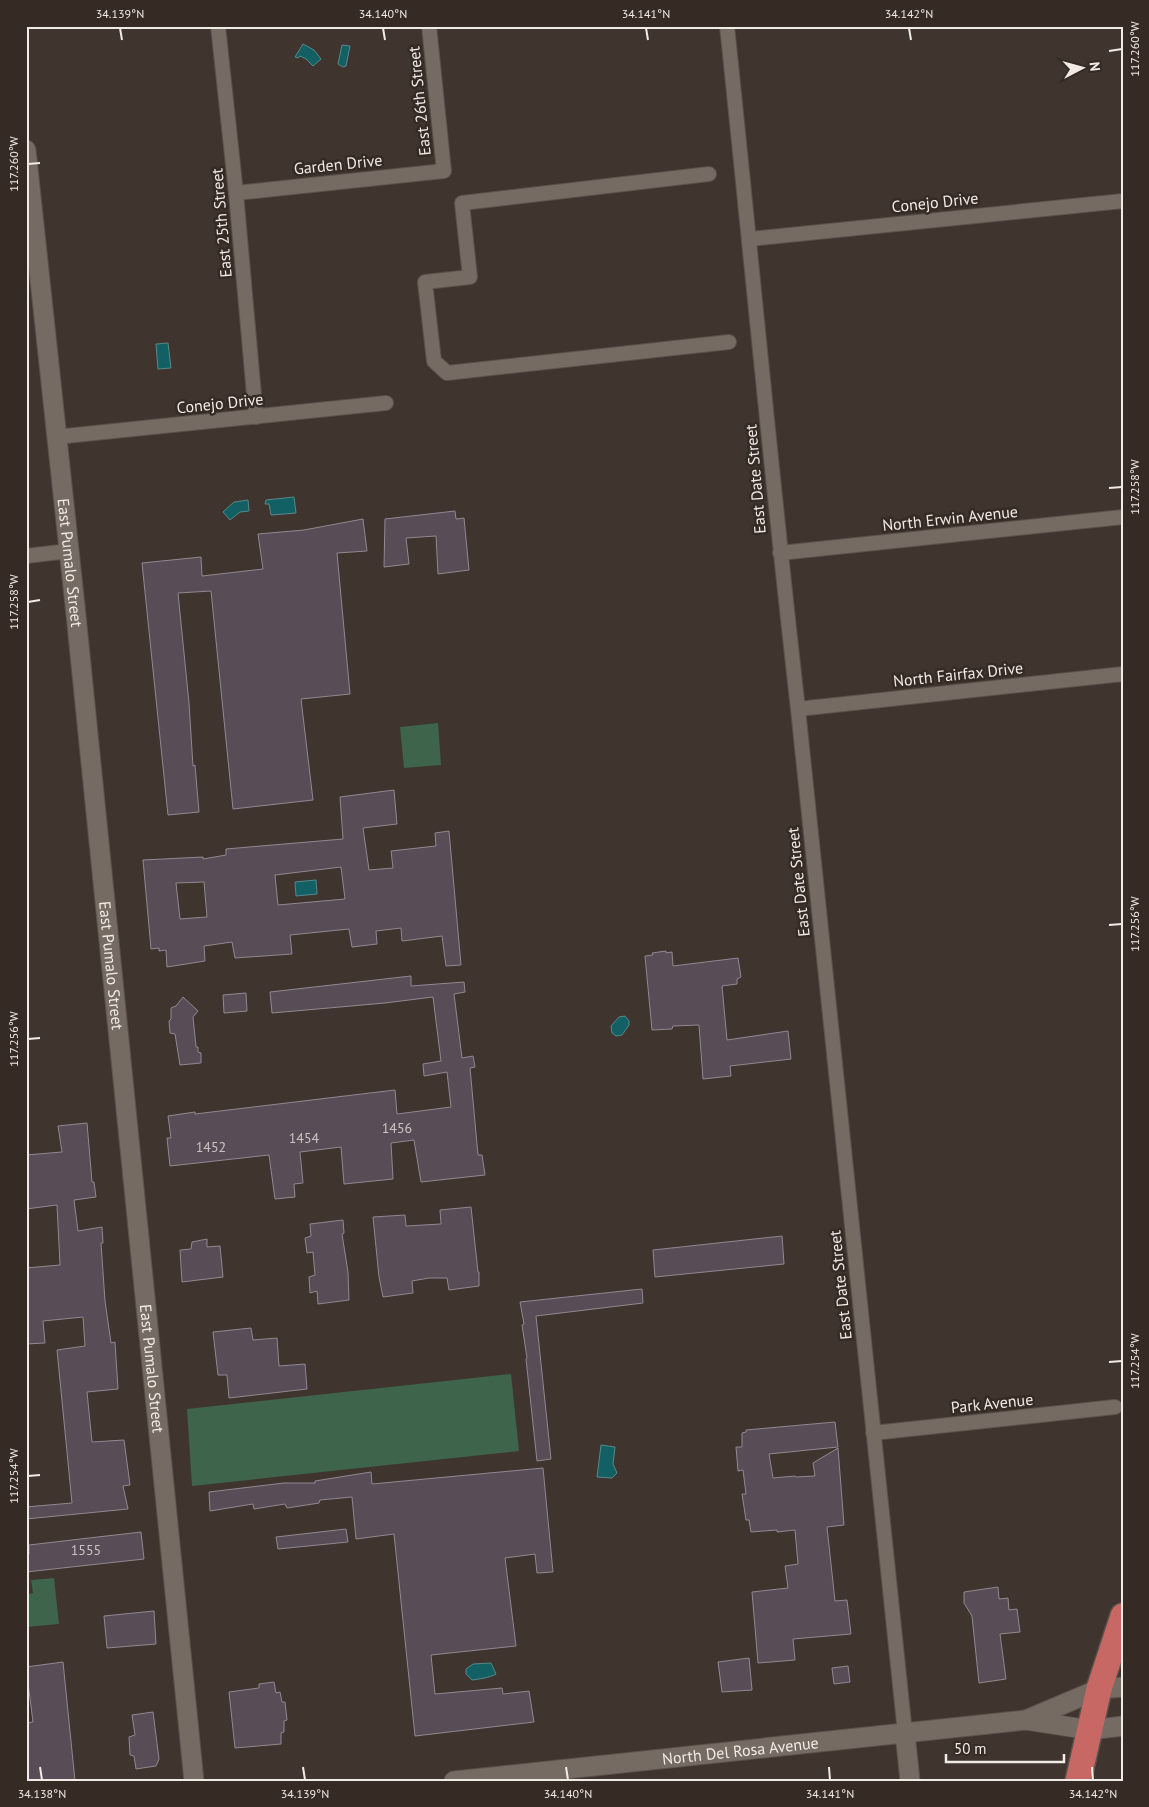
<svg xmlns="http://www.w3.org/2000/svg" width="1149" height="1807" font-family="'PT Sans',sans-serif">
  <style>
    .green { fill: #3e644c }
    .water { fill: #136064; stroke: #56898b }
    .building { fill: #584d56; stroke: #938791; fill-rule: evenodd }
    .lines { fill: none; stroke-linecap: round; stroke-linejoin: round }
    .street-casing { stroke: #5b524c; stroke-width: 16 }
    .secondary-casing { stroke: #5b524c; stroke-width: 21 }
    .highway-casing { stroke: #5b524c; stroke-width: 28 }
    .street { stroke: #766b62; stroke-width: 14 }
    .secondary { stroke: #766b62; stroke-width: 19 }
    .highway { stroke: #c86865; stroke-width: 25 }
    .ticks { fill: none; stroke: #f1eae5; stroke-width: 2 }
    .labels { text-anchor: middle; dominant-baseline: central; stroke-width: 5; stroke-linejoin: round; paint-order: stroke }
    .number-label { font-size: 14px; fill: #cbc3c1 }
    .street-label { font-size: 16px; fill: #f1eae5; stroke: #352b24 }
    .neatline { fill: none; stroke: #f1eae5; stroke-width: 2 }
    .ticks-label { font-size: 12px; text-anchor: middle; fill: #f1eae5 }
  </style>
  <rect width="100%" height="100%" fill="#3f352e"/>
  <path class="green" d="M438,723L441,765L404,768L400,727Z
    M511,1374L519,1451L192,1486L187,1409Z
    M54,1578L59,1624L26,1627V1595L33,1593L31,1580Z"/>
  <path class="water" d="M303,44L314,50L321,59L313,66L306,59L300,56L298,58L295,57Z
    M342,45L350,46L346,66L343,67L338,64Z
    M168,343L171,368L158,369L156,344Z
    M294,497L296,513L271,515L269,504H265L266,500Z
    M248,500L249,511L240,512L230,520L223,512L234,502Z
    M316,880L317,894L296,896L295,882Z
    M625,1016L629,1021V1025L622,1035L616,1036L612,1033L611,1026L619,1017Z
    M601,1445L615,1447L613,1464L617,1473L612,1478L597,1477Z
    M491,1663L496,1674C489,1678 479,1679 472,1680L466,1674V1669L473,1664Z"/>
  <path class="building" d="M455,511L456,519L464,518L469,570L438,574L436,536L406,538L409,564L384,567L385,519Z
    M363,519L367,551L337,553L350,694L301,699L313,800L233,809L211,591L178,593L189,703L193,766L195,765L199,812L168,815L142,563L201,557L202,576L263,569L258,534L304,530Z
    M394,790L397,824L363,828L369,870L393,868L391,851L436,846L435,833L449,831L461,965L446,966L442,936L402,941L401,928L376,931L377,944L352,947L349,929L290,935L292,954L235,958L232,942L204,946L205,961L167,967L166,950L159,951V948L151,949L143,860L203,857V859L226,855V849L343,839L340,797ZM341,867L345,899L278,905L275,875ZM204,882L207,917L180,919L176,883Z
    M666,951V953L672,952L673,966L738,958L741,977L737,979V984L722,986L727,1040L788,1031L791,1059L730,1066L731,1076L703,1079L699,1025L673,1026L672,1029L652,1030L645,956L653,955L652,953Z
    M411,976V986L464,982L465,992L454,994L462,1058L473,1056L475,1067L470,1068L478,1155H482L485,1175L421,1182L414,1140L391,1143L393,1179L344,1184L341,1147L300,1152L303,1183L294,1184L295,1197L275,1199L269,1155L170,1166L167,1138H171L168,1116L195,1112V1114L395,1090L397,1114L451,1107L447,1072L424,1076L423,1064L441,1061L433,997L385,1003L272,1013L270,992Z
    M246,993L247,1011L224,1013L223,995Z
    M183,997L198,1011L193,1017L196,1047H198V1052L201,1053V1063L180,1065L175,1034L170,1033L169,1021L171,1019V1008L176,1006Z
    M87,1123L92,1182H94L96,1197L74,1200L78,1231L102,1227L103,1243H101L105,1301L111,1343L115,1342L118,1389L87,1392L92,1442L124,1440L130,1485L123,1486L128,1509L26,1519V1507L72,1503L57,1350L85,1346L83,1317L43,1321L45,1343L26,1344V1268L60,1265L57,1205L26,1209V1155L62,1152L58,1126Z
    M471,1207L478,1272H479V1286L449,1290L447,1278H429L412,1281L413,1293L383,1297L379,1277L373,1217L405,1215L406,1226L441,1224L440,1210Z
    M343,1220L344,1233L342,1234L348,1272L349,1300L318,1304L317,1291L310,1293L309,1277L315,1275L313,1252L307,1253L305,1238L311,1236L310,1224Z
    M782,1236L784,1264L655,1277L653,1250Z
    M207,1239V1247L220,1246L223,1277L182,1282L180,1250L191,1249L192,1242Z
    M642,1289L643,1303L536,1316L551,1459L537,1461L526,1359L527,1358L522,1325L524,1324L520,1302Z
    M251,1328L253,1340L277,1338L279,1366L305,1364L307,1389L229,1398L227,1375H218L213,1332Z
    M835,1422L838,1447L769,1454L773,1478L795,1476L796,1477L815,1476L813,1463L838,1448L844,1525L827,1527L835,1601L847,1600L851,1634L793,1639L795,1660L758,1663L752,1592L788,1588L785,1566L798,1564L795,1530L777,1532V1530L751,1532L749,1520H746L742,1494H746L743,1470L738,1471L736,1447H742V1433L746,1432V1430Z
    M543,1468L553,1572L537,1573L535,1554L505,1558L516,1646L431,1655L435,1694L502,1688L503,1694L529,1691L534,1722L415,1736L394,1534L356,1539L352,1497L320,1500L319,1503L287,1508L285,1504L254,1509L253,1504L210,1511L209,1492L284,1483H315V1481L371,1472L372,1484Z
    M346,1529L348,1542L278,1549L276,1537Z
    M141,1532L144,1559L26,1572V1554H29V1545Z
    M998,1587L999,1599L1008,1598L1009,1610L1017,1609L1020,1632L1000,1634L1006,1679L979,1683L972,1616L964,1603V1592Z
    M154,1611L156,1644L107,1648L104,1616Z
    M749,1658L752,1690L722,1692L718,1662Z
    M63,1662L75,1781H26V1723L33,1722L26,1667Z
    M848,1666L850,1682L834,1684L832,1668Z
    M274,1682L276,1693L280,1692L282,1702H285L287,1720L284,1721V1732L281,1733V1744L235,1748L229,1692L259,1688V1684Z
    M153,1712L159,1759L156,1766L136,1769L134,1756L130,1755L129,1737L135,1735L132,1715Z"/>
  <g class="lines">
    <g class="street-casing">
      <path id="street" d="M218,26L236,193L256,417
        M727,26C751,254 772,482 798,709L905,1733
        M709,174L462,203L470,277L425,282L434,361L447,373L729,342
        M236,193L444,171L429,26
        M750,239L1123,201
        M56,437L386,403
        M780,553L1123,517
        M26,556L69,551
        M798,709L1123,674
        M873,1433L1115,1407"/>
    </g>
    <g class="secondary-casing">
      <g id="secondary">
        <path id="s1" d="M26,150L76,615L194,1781"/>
        <path d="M1026,1720L1099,1689L1123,1687"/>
        <path d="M905,1733L910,1781"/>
        <path id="s2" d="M454,1781L1026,1720L1090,1730L1123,1726"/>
      </g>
    </g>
    <g class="highway-casing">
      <path id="highway" d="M1078,1781L1099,1689L1123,1616"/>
    </g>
    <use href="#street" class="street"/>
    <use href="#secondary" class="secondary"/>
    <use href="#highway" class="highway"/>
  </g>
  <path class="ticks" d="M120,28L122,40M383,28L385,40M646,28L648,40M909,28L911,40M1109,51L1122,49M28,164L40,163M1109,488L1122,487M28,602L40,600M1109,925L1122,924M28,1039L40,1038M1109,1362L1122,1361M28,1476L40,1475M40,1767L42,1780M303,1767L305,1780M566,1767L568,1780M829,1767L830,1780M1092,1767L1093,1780"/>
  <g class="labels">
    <g class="number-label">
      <text x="397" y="1128">1456</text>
      <text x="304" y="1138">1454</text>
      <text x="211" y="1147">1452</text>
      <text x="86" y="1550">1555</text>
    </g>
    <g class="street-label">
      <text transform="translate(419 101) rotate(-96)">East 26th Street</text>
      <text transform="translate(338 164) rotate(-6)">Garden Drive</text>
      <text transform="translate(935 202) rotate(-6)">Conejo Drive</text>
      <text transform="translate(221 223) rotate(-95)">East 25th Street</text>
      <text transform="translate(220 403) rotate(-6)">Conejo Drive</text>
      <text transform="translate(755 479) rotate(-95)">East Date Street</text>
      <text transform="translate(950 518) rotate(-6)">North Erwin Avenue</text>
      <text stroke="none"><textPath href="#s1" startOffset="415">East Pumalo Street</textPath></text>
      <text transform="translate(958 674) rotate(-6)">North Fairfax Drive</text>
      <text transform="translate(798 882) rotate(-96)">East Date Street</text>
      <text stroke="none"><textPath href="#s1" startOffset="820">East Pumalo Street</textPath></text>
      <text transform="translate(840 1285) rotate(-96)">East Date Street</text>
      <text stroke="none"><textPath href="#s1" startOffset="1225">East Pumalo Street</textPath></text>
      <text transform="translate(992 1403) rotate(-6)">Park Avenue</text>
      <text stroke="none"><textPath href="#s2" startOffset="288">North Del Rosa Avenue</textPath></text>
    </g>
  </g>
  <rect width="1149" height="1807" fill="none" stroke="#352b24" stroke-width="55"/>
  <g transform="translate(1082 68) rotate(84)" stroke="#352b24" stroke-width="4" paint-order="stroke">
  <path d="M0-4L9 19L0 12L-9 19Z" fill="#f1eae5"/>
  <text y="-8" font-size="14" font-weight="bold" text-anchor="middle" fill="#f1eae5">N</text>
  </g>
  <path d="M946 1754v8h118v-8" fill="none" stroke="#f1eae5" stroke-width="2.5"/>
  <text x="954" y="1754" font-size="15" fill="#f1eae5" stroke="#352b24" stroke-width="4" paint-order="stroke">50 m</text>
  <rect x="28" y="28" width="1094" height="1752" class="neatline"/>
  <g class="ticks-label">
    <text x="120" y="18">34.139°N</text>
    <text x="383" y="18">34.140°N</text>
    <text x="646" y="18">34.141°N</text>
    <text x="909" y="18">34.142°N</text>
    <text transform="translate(1135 49) rotate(-90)" y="4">117.260°W</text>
    <text transform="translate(14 164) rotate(-90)" y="4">117.260°W</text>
    <text transform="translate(1135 487) rotate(-90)" y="4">117.258°W</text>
    <text transform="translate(14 602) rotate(-90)" y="4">117.258°W</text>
    <text transform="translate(1135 924) rotate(-90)" y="4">117.256°W</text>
    <text transform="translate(14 1039) rotate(-90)" y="4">117.256°W</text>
    <text transform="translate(1135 1361) rotate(-90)" y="4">117.254°W</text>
    <text transform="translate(14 1476) rotate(-90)" y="4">117.254°W</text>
    <text x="42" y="1798">34.138°N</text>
    <text x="305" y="1798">34.139°N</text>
    <text x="568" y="1798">34.140°N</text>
    <text x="830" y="1798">34.141°N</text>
    <text x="1093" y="1798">34.142°N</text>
  </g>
</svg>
